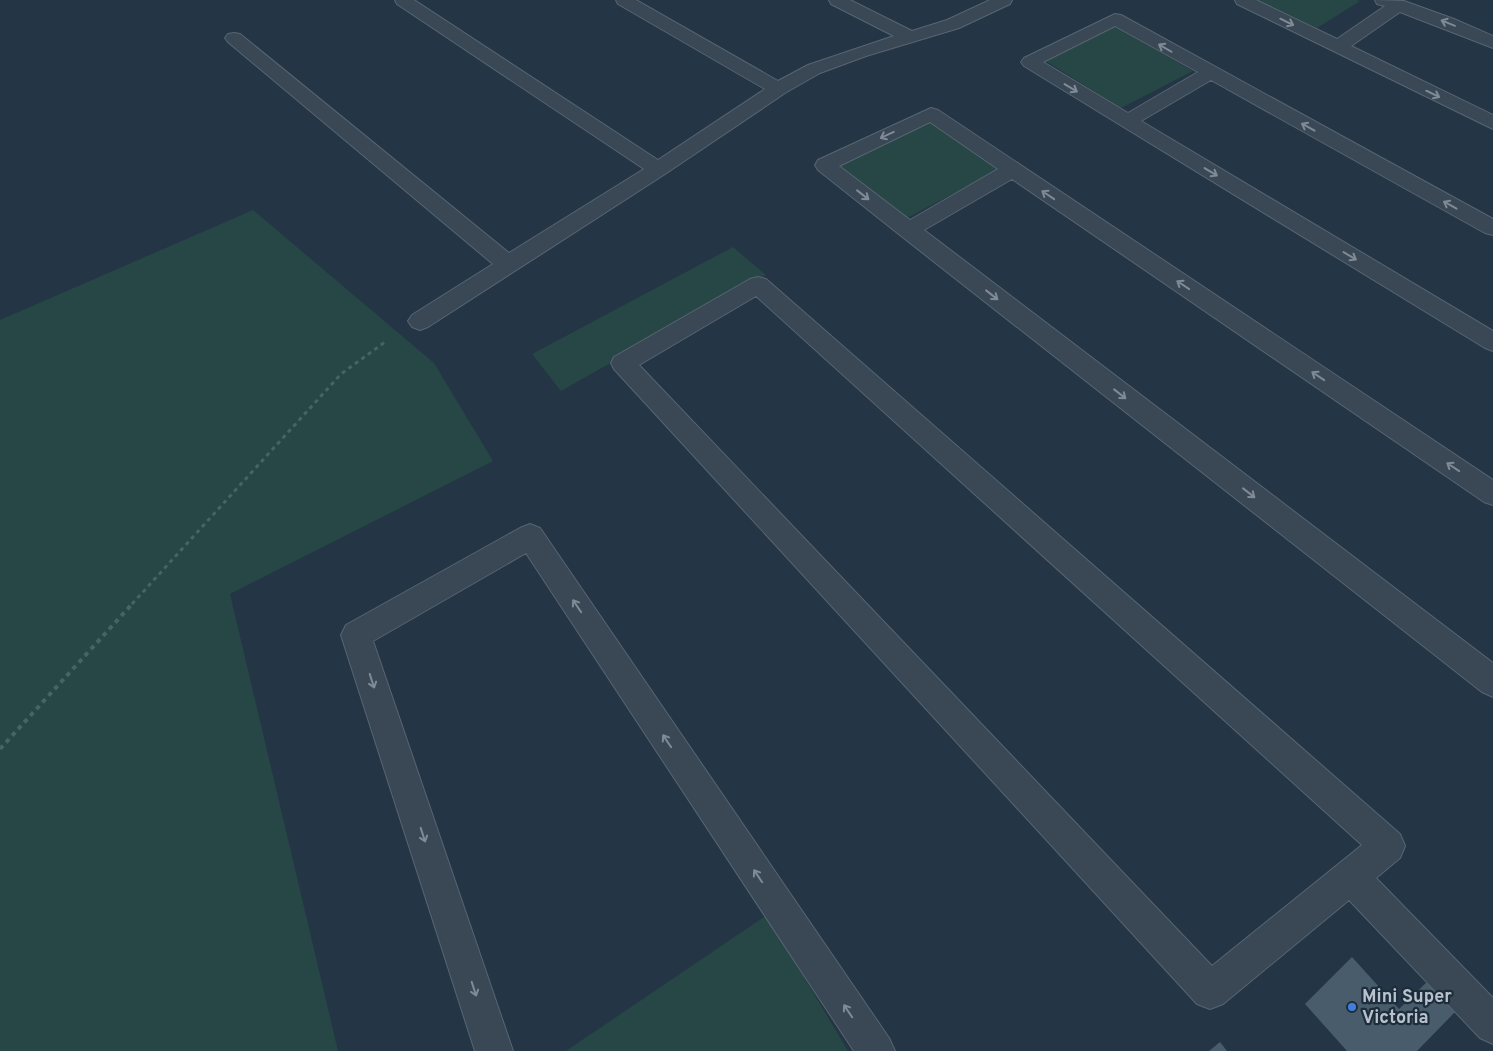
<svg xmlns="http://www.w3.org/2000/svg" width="1493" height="1051" font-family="Overpass,sans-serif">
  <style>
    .green { fill: #274646 }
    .building { fill: #485c6c }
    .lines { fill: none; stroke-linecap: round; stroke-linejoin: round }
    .street-casing { stroke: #586572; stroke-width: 2 }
    .path-far1 { stroke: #476463; stroke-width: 3; stroke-dasharray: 4 4; stroke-linecap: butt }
    .path { stroke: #476463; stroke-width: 4; stroke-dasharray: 4.5 4.5; stroke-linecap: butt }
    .street { fill: #394854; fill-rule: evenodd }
    .oneway { stroke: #7e8b97 }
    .shop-dot { fill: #3f7fe0; stroke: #1e2d3a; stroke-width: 2 }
    .labels { text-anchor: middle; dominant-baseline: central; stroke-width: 4.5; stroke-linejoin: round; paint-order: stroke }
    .near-poi-label { font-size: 18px; font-weight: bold; fill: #b7c2ce; stroke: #1e2d3a; text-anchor: start }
  </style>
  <rect width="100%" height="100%" fill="#243645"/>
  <path class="green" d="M1256,0H1357L1360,1L1317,28Z
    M1115,26L1193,71L1121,108L1044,60Z
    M931,119L1000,169L905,219L836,165Z
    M253,210L434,363L493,461L230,594L338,1051H0V320Z
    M733,247L766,275L561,391L532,354Z
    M767,915L848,1051H566Z"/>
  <path class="building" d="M1352,957L1399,1009L1430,979L1457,1010L1417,1051H1347L1305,1004Z
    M1220,1042L1227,1051H1209Z"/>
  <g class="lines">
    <g class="street-casing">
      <path id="street" d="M395,0H414L658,160L765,89L618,4L616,0H636L778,81L808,65L894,36L831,4L829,0H850L912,31L947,20L990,0H1012L1010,4L959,28L866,56L820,73L785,93L665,174L428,327L420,330L412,327L408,321L412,315L493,264L228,42L225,38L228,34L234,33L240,34L509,253L644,169L397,4Z
        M1235,0H1256L1337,39L1385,6L1377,4L1375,0L1404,1L1454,19L1493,36V48L1400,12L1351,46L1493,115V129L1237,4Z
        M1115,14L1121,15L1493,219V235L1485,233L1211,80L1141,121L1493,331V351L1485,348L1024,66L1021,62L1024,58ZM1115,26L1198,72L1128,113L1043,62Z
        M931,108L938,110L1493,480V505L1484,502L1012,179L924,230L1493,663V697L1482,692L900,235L818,170L815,165L818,160ZM930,122L998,169L910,220L839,166Z
        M758,277L766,279L1400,834L1405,846L1400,858L1376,878L1493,998V1044L1480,1038L1349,900L1223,1004L1210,1009L1197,1004L614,369L611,363L614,357L750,279ZM756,296L1362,845L1212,966L639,365Z
        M530,524L540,528L889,1038L895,1051H854L526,553L373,641L513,1051H475L341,635L346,625L520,528Z"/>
    </g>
    <path class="path-far1" d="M132,604L341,374L385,342"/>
    <path class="path" d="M0,749L133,603"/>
    <use href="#street" class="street"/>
  </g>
  <defs><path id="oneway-shaft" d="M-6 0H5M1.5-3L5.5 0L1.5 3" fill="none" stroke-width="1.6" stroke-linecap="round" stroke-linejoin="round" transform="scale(1.25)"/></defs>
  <g class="oneway">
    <use href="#oneway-shaft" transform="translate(1287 22) rotate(26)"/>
    <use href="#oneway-shaft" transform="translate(1448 23) rotate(-158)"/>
    <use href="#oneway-shaft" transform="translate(1165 48) rotate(-150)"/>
    <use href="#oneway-shaft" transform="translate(1071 88) rotate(31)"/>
    <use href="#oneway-shaft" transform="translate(1433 94) rotate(26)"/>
    <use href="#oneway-shaft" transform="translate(1308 127) rotate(-151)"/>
    <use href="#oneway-shaft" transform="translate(887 135) rotate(155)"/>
    <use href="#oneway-shaft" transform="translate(1211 172) rotate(31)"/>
    <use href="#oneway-shaft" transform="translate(863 195) rotate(38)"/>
    <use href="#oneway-shaft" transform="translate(1048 195) rotate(-146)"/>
    <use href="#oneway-shaft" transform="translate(1450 205) rotate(-151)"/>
    <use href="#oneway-shaft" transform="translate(1350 256) rotate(31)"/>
    <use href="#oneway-shaft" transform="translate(1183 285) rotate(-146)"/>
    <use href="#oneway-shaft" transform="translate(992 295) rotate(38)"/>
    <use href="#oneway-shaft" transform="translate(1318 376) rotate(-146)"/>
    <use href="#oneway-shaft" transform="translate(1120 394) rotate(38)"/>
    <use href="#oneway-shaft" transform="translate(1453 467) rotate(-146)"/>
    <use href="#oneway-shaft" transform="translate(1249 493) rotate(38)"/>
    <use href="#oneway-shaft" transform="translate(577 606) rotate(-124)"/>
    <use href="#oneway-shaft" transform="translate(372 681) rotate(72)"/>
    <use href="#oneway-shaft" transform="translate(667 741) rotate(-124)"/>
    <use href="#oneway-shaft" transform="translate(423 835) rotate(72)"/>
    <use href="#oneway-shaft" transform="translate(758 876) rotate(-124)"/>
    <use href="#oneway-shaft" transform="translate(474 989) rotate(72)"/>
    <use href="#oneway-shaft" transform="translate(848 1011) rotate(-124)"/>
  </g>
  <circle class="shop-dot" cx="1352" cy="1007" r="5"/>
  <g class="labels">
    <g class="near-poi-label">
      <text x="1362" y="997">Mini Super<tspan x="1362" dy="21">Victoria</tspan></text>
    </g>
  </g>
</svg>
